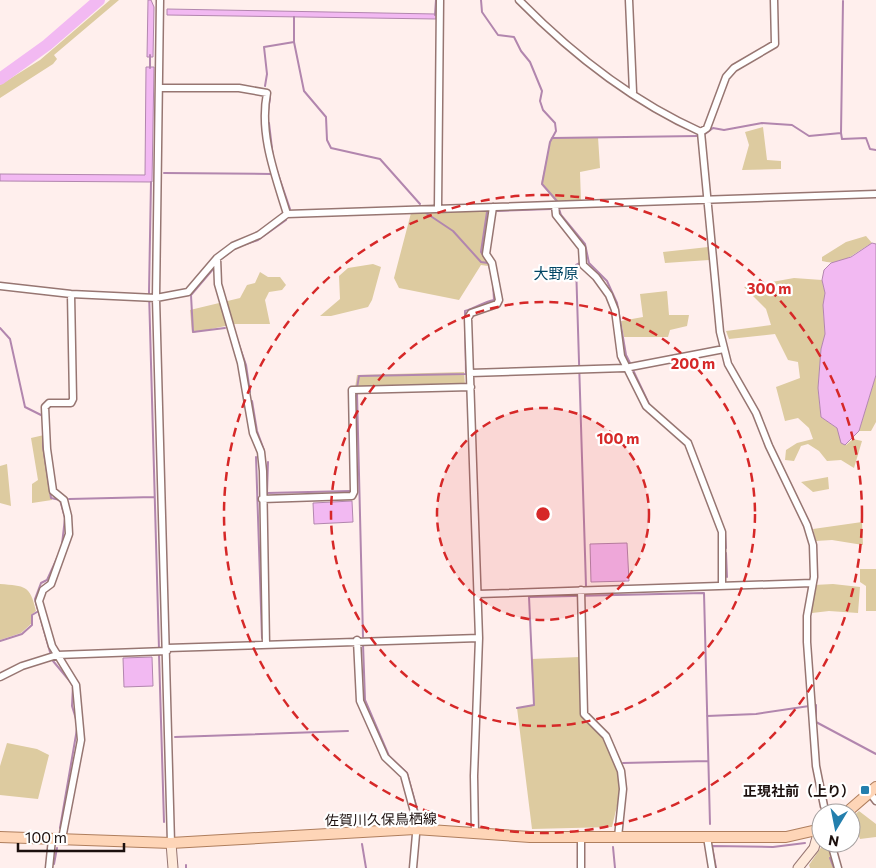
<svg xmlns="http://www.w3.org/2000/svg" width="876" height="868" font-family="Commissioner,'Noto Sans JP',sans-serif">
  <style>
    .green { fill: #ddcba0 }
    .water { fill: #f2b9f2; stroke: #b286ae }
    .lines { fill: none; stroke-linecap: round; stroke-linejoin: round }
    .stream { stroke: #b286ae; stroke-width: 2 }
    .river { stroke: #f2b9f2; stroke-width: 12 }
    .street-casing { stroke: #977672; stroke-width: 9 }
    .secondary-casing { stroke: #977672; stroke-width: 11 }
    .primary-casing { stroke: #af7e5d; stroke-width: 12 }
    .street { stroke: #fff; stroke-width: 6 }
    .secondary { stroke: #ffeadb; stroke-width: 9 }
    .primary { stroke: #fed5b7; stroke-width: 10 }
    .ring { fill: none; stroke: #d62828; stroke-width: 2.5; stroke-dasharray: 9 6 }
    .poi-dot { fill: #247fad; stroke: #fff; stroke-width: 2 }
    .labels { text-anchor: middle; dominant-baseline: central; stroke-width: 4.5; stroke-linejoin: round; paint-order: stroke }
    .poi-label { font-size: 14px; font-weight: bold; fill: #1c100e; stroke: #fff; text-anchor: end }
    .street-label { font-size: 14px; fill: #1c100e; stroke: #fff }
    .neighbourhood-label { font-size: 15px; fill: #004564; stroke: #fff }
    .centre { fill: #d62828; stroke: #fff; stroke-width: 2.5 }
    .ring-label { font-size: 15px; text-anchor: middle; font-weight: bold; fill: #d62828; stroke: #fff; stroke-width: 4.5; stroke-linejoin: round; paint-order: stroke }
  </style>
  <rect width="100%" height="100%" fill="#ffefed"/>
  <path class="green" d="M110,0H119L54,55L57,59L53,64L0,98V85L40,60Z
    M763,127L767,160L781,161V169L742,170L749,145L745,132Z
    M551,137H598L600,168L580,172L581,202H556L541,184Z
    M489,210L483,252L488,266L481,265L459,300L399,288L394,278L411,213Z
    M866,236L872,243C855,252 843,267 822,261V257L846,242Z
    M708,247L709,260L665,263L663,252Z
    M373,264L381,267L372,300L368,307L331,316H320L340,299L339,276L348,268Z
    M260,272L268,277H280L286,285L282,290L269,292L265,300L270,324H235L192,333L190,310L240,298L247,285L255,283Z
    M794,278L822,280L825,293L823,305L825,335L821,349L818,388L821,417L837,428L846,445L853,439L862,441L854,468L841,460L827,461L819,451L808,444L801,446L794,461L785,460L786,450L797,443L813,439L809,428L798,418L785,421L776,387L800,378L798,362L788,360L775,334L729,339L726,331L771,325L766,309L744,287Z
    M667,291L669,315H689L687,326L670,330L668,337H624L621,321L643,317L640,294Z
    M464,372L465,385L355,388L357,375Z
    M876,375V422L871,431H859Z
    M44,435L52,500L32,503V484L38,480L31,438Z
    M7,464L11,506L0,503V466Z
    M828,477L829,489L813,492L801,482Z
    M862,522L863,545L832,540L816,541L813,529Z
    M860,569H876V611H866V586L860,582Z
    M0,584C25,586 30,585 36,611L31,615V624L21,633L0,640Z
    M833,584L860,587L858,613L829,611L812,613L814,585Z
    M580,657L582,717L604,736L618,770L621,789L612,827L532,829L517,708L534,705L531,659Z
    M7,743L37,749L49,755L38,799L0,795V766Z
    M859,811L876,824V837L860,839L852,817Z
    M822,846L829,848L835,868H810L809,865Z"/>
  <path class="water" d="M148,0H151L154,7L153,57H147Z
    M167,9L436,14V19L167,15Z
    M146,67H154L152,182L0,181V174L145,175Z
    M872,243L876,244V375L859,431L845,445L841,443L837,428L821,417L818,388L821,349L825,334L823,305L825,293L822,280L824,270L831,263L851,257Z
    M352,501L353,522L314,524L313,503Z
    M627,543L629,581L591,582L590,544Z
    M152,657L153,686L124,687L123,658Z"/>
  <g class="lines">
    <path class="stream" d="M481,0L482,12L498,35L514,37L521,51L530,62L542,91L540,101L543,110L555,123L556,131L550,142L542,184L557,201
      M435,15L436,0
      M294,42L304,91L326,117L327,140L331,148L380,159L420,204
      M150,68V55
      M265,86L267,74L264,47L294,42V17
      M268,111L270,98
      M269,123L273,157
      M841,133L843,1
      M705,134L713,128L724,130L762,123L792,125L809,136L841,133L842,139L866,138L870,149L876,150
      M553,138L698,136
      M277,171L290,209
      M164,173L272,174
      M151,182L149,292L159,649
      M559,209L561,215L585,244L589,263L607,281L617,303L626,355L630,363
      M497,211L551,209
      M487,212L481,252L488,263
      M426,213L453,231L481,262L488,263L490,269
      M221,259L237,247L258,240L286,220
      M580,263L576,265L586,586
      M214,268L191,295L193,332L225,328
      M0,328L10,339L25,407L43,416
      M236,336L246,365L250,392
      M633,370L650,406
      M357,388L359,376L466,374L465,311C476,308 483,302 494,300L493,283
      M357,393L363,637
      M252,401L257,431L264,450
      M43,423V446L51,498L60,500L65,518L62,544
      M674,427L689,440
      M256,457L262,638
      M268,462L267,493L350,491
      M69,499L154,497
      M725,533L726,548
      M726,553L727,577
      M0,641L22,634L32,625V615L37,612
      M363,644L365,700L389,756L407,773L419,816
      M50,652L35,599L41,583L47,580L58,556
      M159,654L164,822
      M53,661L73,685L72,706L76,719
      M517,708L534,705L529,597L704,593L710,824
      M707,716L756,714L816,705V722L876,754
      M175,737L348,731
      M623,763L708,761
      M60,828L77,729
      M362,844L366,868
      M613,847L615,868
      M830,858L834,868
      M54,864L57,848
      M186,865V868
      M716,868L712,846L773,847L805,843"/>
    <path class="river" d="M0,79L47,45L99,0"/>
    <g class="street-casing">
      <path id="street" d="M160,0L156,298L171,843
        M519,0C571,53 634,102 701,132
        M629,0L633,92
        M159,88H239L267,93C259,134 275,175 287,214
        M701,132L720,332L728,364L756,413L769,446L807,525L813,545L814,577L807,616V642L816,766L824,806L829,813
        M701,132L707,128L726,77L734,68L775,44L774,0
        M555,205L556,215L582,248L583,265L596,277L609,295L615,310L621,356L646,406L688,443L722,532V584
        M438,208L440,0
        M217,258L218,284L241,363L253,433L261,452L263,471L266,644
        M0,286L71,294L156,298L188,292L217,258L233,246L259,235L287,214L876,194
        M470,373L625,368L724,349
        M262,499L352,496L354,492L352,390L471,387
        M581,590L584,714L606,736L621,771L623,789L618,837
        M478,594L812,583
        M357,640L360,701L385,757L404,775L417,823L413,868
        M167,648L479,638
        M0,677L22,666L57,655L167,651
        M870,793L876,801
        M475,834L474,776L479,638L468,318L471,313L497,304L499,300L492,263L486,254L493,207
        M581,837V868
        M707,837L712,868
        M62,839L81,740L76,685L52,646L39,601L43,590L51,584L69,534L68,516L64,500L53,491L47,449L45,407L49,403H71L73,399L71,294
        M831,843L838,868
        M49,868L52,839"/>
    </g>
    <g class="secondary-casing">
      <path id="secondary" d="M171,843L173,868
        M798,868L814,848L819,830"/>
    </g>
    <g class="primary-casing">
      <path id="primary" d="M846,813L876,787
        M0,837L171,843L415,829L530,837H786L821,829"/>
    </g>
    <use href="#street" class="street"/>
    <use href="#secondary" class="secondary"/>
    <use href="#primary" class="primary"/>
  </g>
  <circle cx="543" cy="514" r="106" fill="#d62828" fill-opacity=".12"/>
  <g class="ring">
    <circle cx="543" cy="514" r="106"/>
    <circle cx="543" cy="514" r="212"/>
    <circle cx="543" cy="514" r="319"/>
  </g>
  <rect class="poi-dot" x="860" y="785" width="10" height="10" rx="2.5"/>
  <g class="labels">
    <g class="poi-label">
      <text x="855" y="790">正現社前（上り）</text>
    </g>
    <g class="street-label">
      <text transform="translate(381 819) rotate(-1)">佐賀川久保鳥栖線</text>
    </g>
    <g class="neighbourhood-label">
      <text x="556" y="273">大野原</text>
    </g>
  </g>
  <circle cx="543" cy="514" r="8" class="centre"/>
  <g class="ring-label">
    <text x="769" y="294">300 m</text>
    <text x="693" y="369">200 m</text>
    <text x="618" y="444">100 m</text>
  </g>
  <g transform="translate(836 828) rotate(190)"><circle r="24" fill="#ffffff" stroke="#a49f9f"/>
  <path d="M0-4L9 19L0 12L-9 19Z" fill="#247fad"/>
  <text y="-8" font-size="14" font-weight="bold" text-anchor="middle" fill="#1c100e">N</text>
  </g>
  <path d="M18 843v8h106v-8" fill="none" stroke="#1c100e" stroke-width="2.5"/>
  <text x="25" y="843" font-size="15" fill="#1c100e" stroke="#ffffff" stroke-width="4" paint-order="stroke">100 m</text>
</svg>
